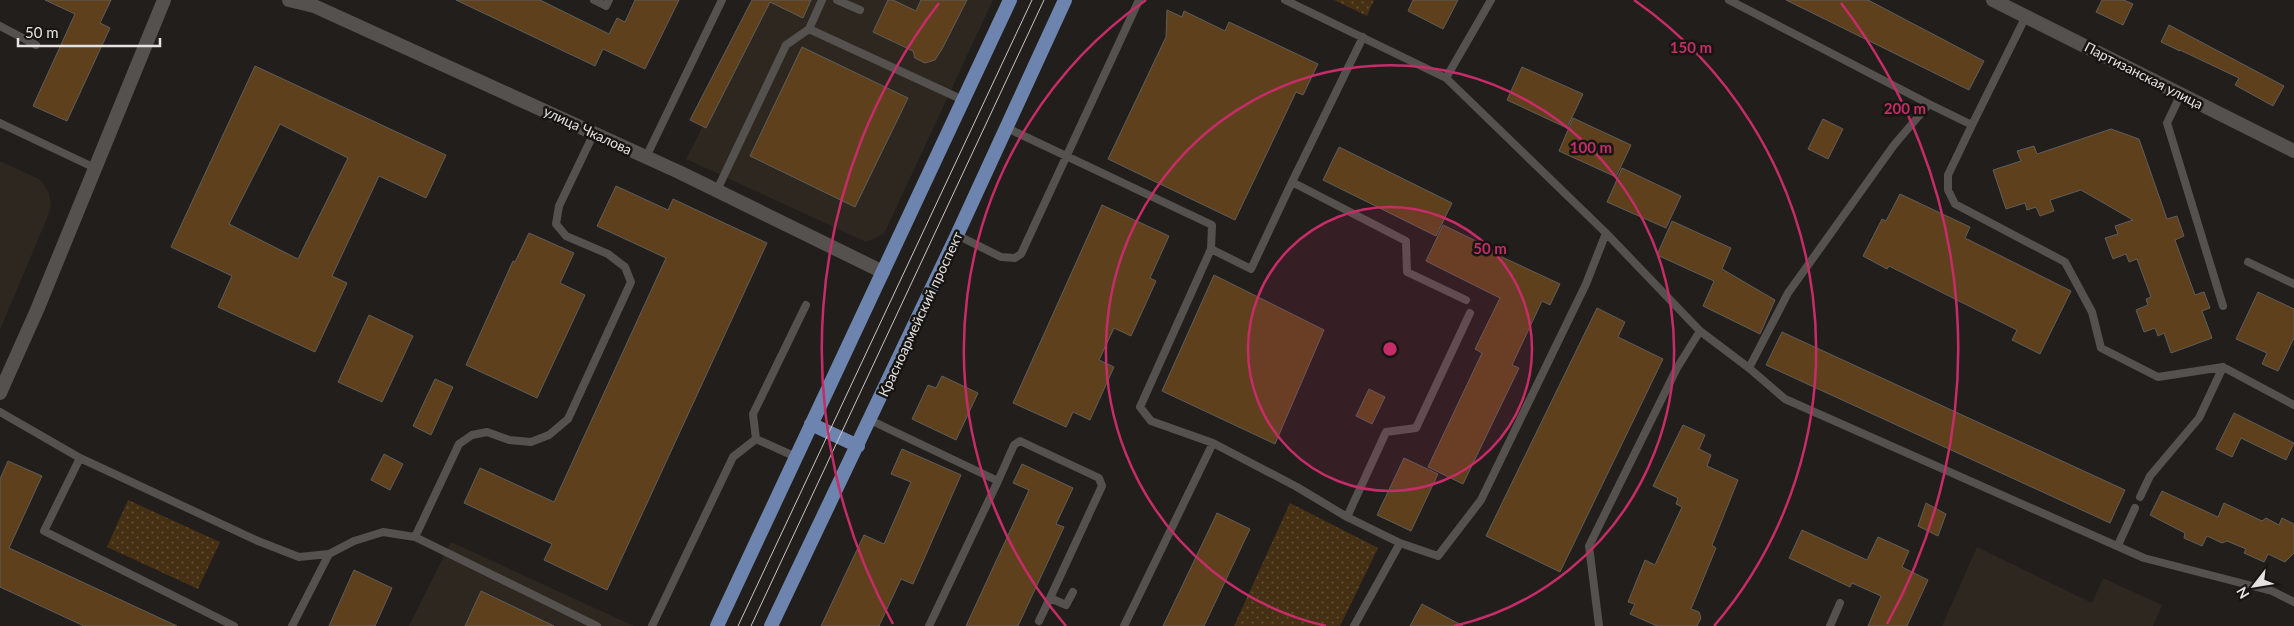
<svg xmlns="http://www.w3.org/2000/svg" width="2294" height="626" font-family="Lato,sans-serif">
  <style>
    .built { fill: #2d271f }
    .green { fill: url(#green-dots) }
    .building { fill: #5e411c; stroke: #605d5a; fill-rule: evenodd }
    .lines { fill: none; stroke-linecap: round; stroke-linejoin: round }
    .service { stroke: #54514e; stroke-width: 8 }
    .minor { stroke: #54514e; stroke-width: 14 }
    .secondary { stroke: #54514e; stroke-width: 14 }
    .primary { stroke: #6d85ae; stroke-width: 14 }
    .tram { stroke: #c9c7c5; stroke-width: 1 }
    .ring { fill: none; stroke: #c62c68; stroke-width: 2.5 }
    .labels { text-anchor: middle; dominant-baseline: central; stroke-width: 5; stroke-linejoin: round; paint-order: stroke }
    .street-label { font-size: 14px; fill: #e5e3e1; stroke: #171512 }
    .centre { fill: #c62c68; stroke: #171512; stroke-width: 2.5 }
    .ring-label { font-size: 15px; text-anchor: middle; font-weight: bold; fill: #c62c68; stroke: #171512; stroke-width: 5; stroke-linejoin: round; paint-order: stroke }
  </style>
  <defs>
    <pattern id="green-dots" width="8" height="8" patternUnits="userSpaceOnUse" patternTransform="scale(1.25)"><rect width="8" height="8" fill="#463014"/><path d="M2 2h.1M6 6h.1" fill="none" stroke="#614e36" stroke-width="1.8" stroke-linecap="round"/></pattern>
  </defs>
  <rect width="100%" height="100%" fill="#211e1b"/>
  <path class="built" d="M767,0H993L884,234L866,242L686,159Z
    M0,161L41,180L49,193L51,205L48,216L0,330Z
    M451,542L634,626H409Z
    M1977,547L2092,603L2103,578L2162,605L2153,626H1942Z"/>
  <path class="green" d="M1334,0H1374L1367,16Z
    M128,500L220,542L198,589L107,547Z
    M1290,503L1378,548L1340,626H1234Z"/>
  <path class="building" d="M45,0H111L100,23L110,28L67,121L33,106L75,14Z
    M456,0H540L609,34L617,18L625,22L635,0H679L645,69L603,49L595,66Z
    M752,0H811L803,18L770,2L706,128L690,120Z
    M888,0H893L916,11L921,0H967L942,49L935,60L925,63L915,58L913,51L873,32Z
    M1413,0H1458L1443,29L1408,11Z
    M1786,0H1868L1984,61L1969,90Z
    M2102,0H2124L2133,4L2123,25L2096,12Z
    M1167,10L1182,17L1184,11L1225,31L1229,22L1318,64L1303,95L1296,92L1235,220L1108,159L1166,37Z
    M2169,25L2284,86L2273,106L2235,85L2239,78L2180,50V51L2161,42Z
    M802,47L908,98L855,207L750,156Z
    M255,66L446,155L426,198L379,176L332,276L347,283L315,352L218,307L232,276L171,247ZM280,124L348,158L298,259L229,224Z
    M1522,67L1583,94L1567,128L1507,100Z
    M1573,118L1631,145L1616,177L1559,151Z
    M1823,119L1843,129L1828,159L1808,149Z
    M2111,129L2139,139L2167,219L2177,216L2184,236L2175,240L2195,295L2204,292L2210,308L2202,311L2212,338L2171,353L2164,333L2158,336L2155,328L2144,332L2136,310L2148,305L2146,299L2151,297L2137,259L2129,262L2126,254L2113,259L2105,238L2118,234L2115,226L2133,220L2081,190L2050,200L2054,211L2040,216L2036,207L2027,210L2025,203L2006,209L1993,170L2021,161L2017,151L2034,146L2037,154Z
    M1339,147L1452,203L1436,236L1323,180Z
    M1622,168L1681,196L1666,228L1607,202Z
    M616,186L668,210L673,199L767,243L607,590L544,560L552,544L464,503L480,468L554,502L666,258L597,226Z
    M1900,194L1970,227L1965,238L2071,291L2040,354L2012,340L2017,330L1889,266L1887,269L1863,256L1882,219L1886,221Z
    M1102,205L1169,236L1150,278L1156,281L1131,336L1114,328L1099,360L1114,367L1090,420L1073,412L1066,427L1013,403Z
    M1672,221L1731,248L1722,269L1775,300L1760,334L1703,306L1714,281L1657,255Z
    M1443,225L1503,254L1502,257L1560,284L1550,305L1542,301L1512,365L1519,368L1463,484L1428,467L1482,353L1475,349L1500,298L1426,261Z
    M529,233L574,253L560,283L585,295L537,398L466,365L513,261L515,262Z
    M1214,275L1324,330L1275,444L1162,391Z
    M2258,292L2294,309V338L2278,371L2262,364L2267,353L2236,339Z
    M1597,308L1625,322L1618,337L1663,359L1560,572L1486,536Z
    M369,315L413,336L382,402L338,382Z
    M1782,332L2125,490L2110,523L1766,365Z
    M942,376L978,393L956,440L912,419L928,385L936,388Z
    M435,379L453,387L431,435L413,426Z
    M1369,389L1385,397L1372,424L1356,416Z
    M2234,413L2294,443L2286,460L2241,438L2232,457L2216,449Z
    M1683,425L1705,435L1699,449L1711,455L1707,466L1738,480L1712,545L1716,548L1691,609L1699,612L1701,618L1697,626H1657L1630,614L1635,604L1628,602L1645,560L1655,565L1682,507L1676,504L1678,498L1653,486Z
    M902,449L961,475L913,584L901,579L879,626H821L864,535L884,544L911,482L891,474Z
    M384,454L403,464L390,490L371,480Z
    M1404,458L1438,474L1411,531L1377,515Z
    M8,461L42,476L9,548L177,626H84L0,587V479Z
    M1022,464L1073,488L1056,524L1064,527L1018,626H966L1029,490L1013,483Z
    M2162,491L2218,517L2224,503L2262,521L2266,518L2279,525L2282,518L2294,524V553L2285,562L2268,554L2264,562L2244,553L2246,549L2227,541L2222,543L2207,536L2202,546L2184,538L2185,533L2150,515Z
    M1926,503L1946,514L1938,536L1918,526Z
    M1217,513L1250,529L1204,626H1163Z
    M1802,530L1867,560L1878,537L1909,551L1902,567L1928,580L1907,626H1868L1881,596L1852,583L1850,587L1789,558Z
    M354,570L392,588L375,626H329Z
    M481,591L554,626H465Z
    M1422,604L1463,626H1410Z"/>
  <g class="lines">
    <path class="service" d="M594,0L606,6L609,0
      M837,0L860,10
      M1285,0L1446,78L1606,233L1700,331L1749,368L1785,399L2144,558L2272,591L2294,602
      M1729,0L1929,104
      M0,26L36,45
      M809,29L822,0
      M1363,37L1292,182L1406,241L1407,272L1466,300
      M1446,78L1491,0
      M2181,94L2167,123L2223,306
      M0,123L95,168
      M1972,125L1948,175V190L1955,204L2065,262L2092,312L2101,348L2158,377L2223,367
      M1007,128L1212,225L1211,249L1140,407L1151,421L1213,443
      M646,157L722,0
      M717,190L786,45L809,29L963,100
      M957,235L1001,257L1015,258L1021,254L1139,0
      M1211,249L1251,269L1292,182
      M2248,262L2294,284
      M1749,368L1788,293L1894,145L1929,104L1972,125L2026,16
      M0,412L80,458L258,541L299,557L329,554L354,541L383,532L415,537L597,626
      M870,420L998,481L929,626
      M756,439L796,457
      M80,458L44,531L234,626
      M998,481L1014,445L1020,441L1099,478L1102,486L1050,598L1066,605L1073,592
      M2140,497L2150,476L2199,418L2223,367L2294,405
      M1347,517L1386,432L1416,428L1470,313
      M415,537L459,444L472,435L487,432L509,440L531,442L549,435L568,419L631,282L625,267L608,254L566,236L556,224L559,206L594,133
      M2118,545L2135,508
      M1039,621L1050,598
      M292,626L329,554
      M652,626L733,457L756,439L753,414L806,305
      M1124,626L1213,443L1297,487L1347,517L1400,543L1438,556L1481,500L1586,284L1606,233
      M1354,626L1400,543
      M1599,626L1589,546L1677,368L1700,331
      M1830,626L1840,603"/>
    <path class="minor" d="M289,0L314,6L679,172L883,272
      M0,393L37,310L164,0"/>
    <path class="secondary" d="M1993,0L2294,151"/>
    <path class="primary" d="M811,424L858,446
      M717,626L1010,0
      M771,626L957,235L1065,0"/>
    <path class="tram" d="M738,626L1032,0
      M751,626L1044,0"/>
  </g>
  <circle cx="1390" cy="349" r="142" fill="#c62c68" fill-opacity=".12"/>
  <g class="ring">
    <circle cx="1390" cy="349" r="142"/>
    <path d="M1326 626A284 284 0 1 1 1454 626"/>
    <path d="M1066 626A426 426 0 0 1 1146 0M1634 0A426 426 0 0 1 1714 626"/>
    <path d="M893 624A568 568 0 0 1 939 3M1841 3A568 568 0 0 1 1887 624"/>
  </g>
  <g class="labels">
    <g class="street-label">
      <text transform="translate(2144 75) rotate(27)">Партизанская улица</text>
      <text transform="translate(588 130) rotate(25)">улица Чкалова</text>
      <text transform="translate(920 314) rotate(-65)">Красноармейский проспект</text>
    </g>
  </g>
  <circle cx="1390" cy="349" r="8" class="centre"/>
  <g class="ring-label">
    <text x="1691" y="53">150 m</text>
    <text x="1905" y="114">200 m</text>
    <text x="1591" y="153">100 m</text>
    <text x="1490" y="254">50 m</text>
  </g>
  <g transform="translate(2254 586) rotate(239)" stroke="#171512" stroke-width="4" paint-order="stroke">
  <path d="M0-4L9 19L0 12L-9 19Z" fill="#e5e3e1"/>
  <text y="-8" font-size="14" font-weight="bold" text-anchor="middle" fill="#e5e3e1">N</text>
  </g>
  <path d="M18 38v8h142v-8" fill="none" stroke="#e5e3e1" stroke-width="2.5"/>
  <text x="25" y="38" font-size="15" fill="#e5e3e1" stroke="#171512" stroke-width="4" paint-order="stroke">50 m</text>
</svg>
